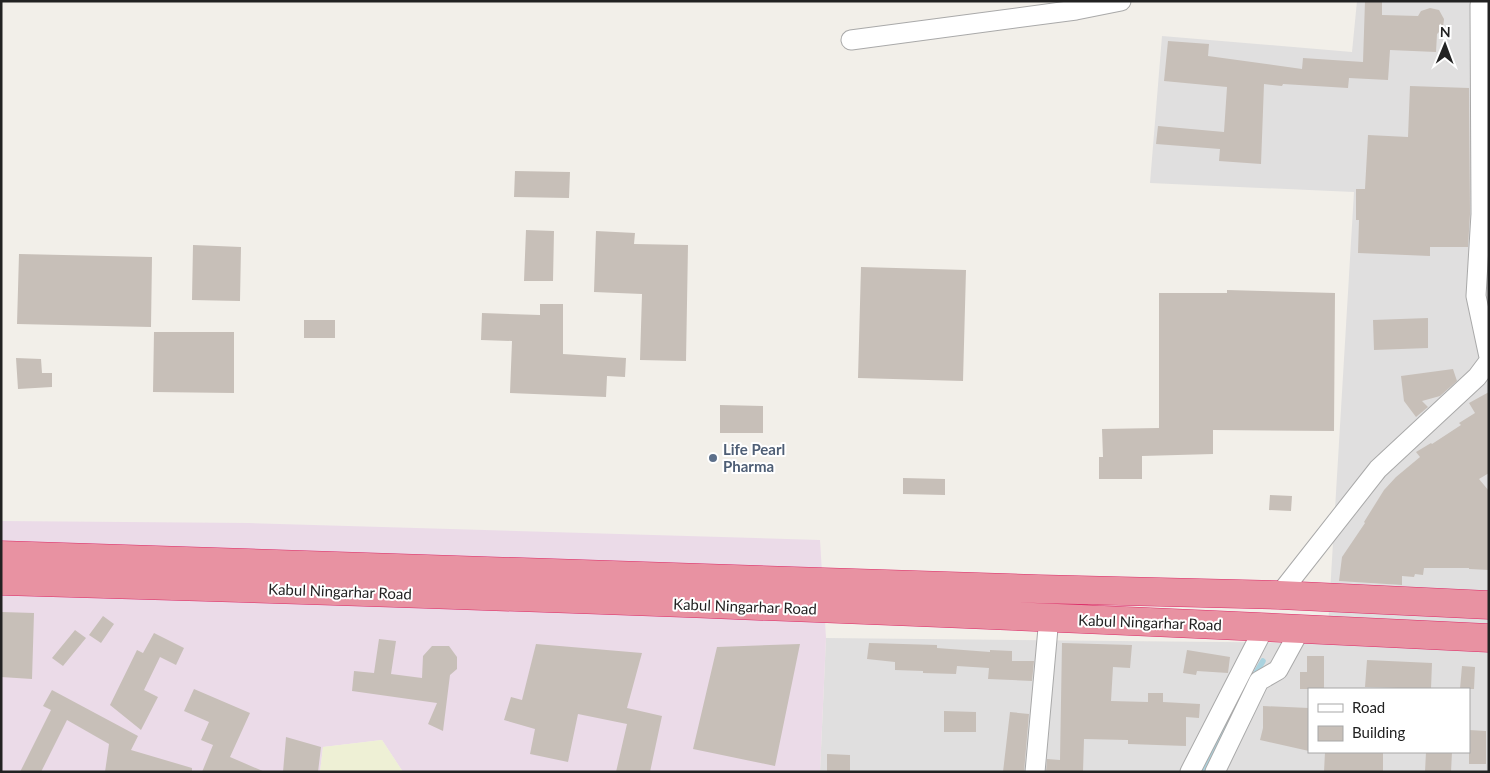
<svg xmlns="http://www.w3.org/2000/svg" width="1490" height="773" font-family="Lato,sans-serif">
  <style>
    .residential { fill: #e0dfdf; fill-rule: evenodd }
    .industrial { fill: #ebdbe8 }
    .farmland { fill: #eef0d5 }
    .lines { fill: none; stroke-linecap: round; stroke-linejoin: round }
    .stream { stroke: #aad3df; stroke-width: 5.5 }
    .building { fill: #c7bfb8 }
    .minor-casing { stroke: #a9a9a9; stroke-width: 21 }
    .highway-casing { stroke: #dc2a67; stroke-width: 29 }
    .minor { stroke: #fff; stroke-width: 19 }
    .highway { stroke: #e892a2; stroke-width: 28 }
    .service-dot { fill: #5c6f8a; stroke: #fff; stroke-width: 2 }
    .labels { text-anchor: middle; dominant-baseline: central; stroke-width: 4; stroke-linejoin: round; paint-order: stroke }
    .service-label { font-size: 15px; font-weight: bold; fill: #4e5e75; stroke: #fff; text-anchor: start }
    .street-label { font-size: 15px; fill: #222; stroke: #fff }
  </style>
  <rect width="100%" height="100%" fill="#f2efe9"/>
  <path class="residential" d="M1357,1H1489V772H820L826,638L1327,643L1354,192L1150,183L1162,36L1352,52ZM1309,689H1469V752H1309Z"/>
  <path class="industrial" d="M1,521L249,523L820,540L826,638L820,772H403L382,740L323,747L320,772H1Z"/>
  <path class="farmland" d="M382,740L403,772H320L323,747Z"/>
  <g class="lines">
    <path class="stream" d="M1254,676L1263,661
      M1201,772L1241,699"/>
  </g>
  <path class="building" d="M1365,1H1382V15L1418,16L1421,11L1430,8L1439,10L1444,19L1443,28L1437,34L1436,52L1390,50L1388,80L1349,78L1348,88L1283,84L1282,86L1264,84L1261,164L1219,161L1220,149L1156,144L1158,126L1224,132L1227,87L1164,81L1168,41L1209,44L1208,56L1302,69L1303,58L1363,62Z
    M1410,86L1469,88L1470,214L1468,247H1430V256L1358,253L1359,220H1356V189H1365L1368,135L1408,137Z
    M515,171L570,172L569,198L514,197Z
    M526,230L554,231L553,281H524Z
    M596,231L635,233L634,244L688,245L686,361L640,360L642,294L594,292Z
    M193,245L241,247L240,301L192,300Z
    M19,254L152,257L151,327L17,324Z
    M861,267L966,270L963,381L858,378Z
    M1227,290L1335,293L1334,431L1213,430V454L1142,456V479H1099V457H1103L1102,429L1159,428V293H1227Z
    M540,304H563V354L626,358L625,377L607,376L606,397L510,393L512,341L481,340L482,313L540,315Z
    M1428,318V348L1374,350L1373,320Z
    M304,320H335V338H304Z
    M154,332H234V393L153,392Z
    M16,358L41,359L42,373H52V387L18,389Z
    M1453,369L1457,381L1440,396L1422,401L1428,407L1416,417L1404,401L1401,376Z
    M1489,392V473L1479,479L1489,491V570L1469,569V568H1424L1423,575L1415,574L1414,577L1402,576V585L1339,581L1342,557L1365,523L1364,522L1384,490L1396,477L1420,457L1416,452L1431,443L1432,444L1461,425L1459,423L1475,413L1469,403Z
    M720,405L763,406V433H720Z
    M903,478L945,479V495L903,494Z
    M1270,495L1292,496L1291,511L1269,510Z
    M2,612L34,613L32,679L1,677Z
    M103,616L114,624L101,643L89,635Z
    M75,630L86,638L63,666L52,658Z
    M154,633L184,648L176,665L160,657L144,690L158,697L141,730L110,705L137,650L143,653Z
    M379,639L396,641L391,674L422,678L423,656L432,646H449L457,657V669L450,675L443,731L428,724L437,703L352,691L354,671L374,673Z
    M869,643L937,645V648L990,652V650L1012,651V661H1034L1032,681L988,679L989,668L957,666L956,674L923,673V671L895,670V662L867,659Z
    M1062,643L1132,645L1130,668L1113,667L1111,701L1148,702V693H1163V702L1200,704L1199,718L1186,717V746L1128,744V740L1084,739L1083,772H1046L1047,759L1060,760Z
    M536,644L642,653L627,708L662,716L650,772H616L627,724L578,714L568,762L530,754L535,729L504,720L511,697L522,700Z
    M800,644L775,766L693,749L717,647Z
    M1187,650L1230,657L1228,673L1197,671L1196,675L1183,673Z
    M1307,656H1324V689H1300V672H1307Z
    M1367,660L1432,663L1431,689L1365,687Z
    M1462,666L1475,667L1474,689H1460Z
    M194,689L250,713L230,757L265,772H202L213,745L201,740L209,722L184,711Z
    M52,690L138,736L131,750L192,768V772H105L109,744L67,720L41,772H20L51,710L43,706Z
    M1263,706L1309,708V751L1260,740L1263,728Z
    M944,711L976,712V732H944Z
    M1010,712L1029,714L1024,772H1003Z
    M1469,730L1486,731V764H1469Z
    M286,737L321,747L318,772H283Z
    M1325,752H1383V772H1324Z
    M1426,752H1452L1451,772H1425Z
    M827,754L850,755V772H827Z"/>
  <g class="lines">
    <g class="minor-casing">
      <path id="minor" d="M1488,1L1480,5L1481,214L1476,296L1489,357
        M851,40L1076,10L1121,1
        M1279,595L1378,469L1477,377L1489,361
        M1035,772L1049,617
        M1190,772L1265,626
        M1215,772L1259,681L1278,670L1301,628"/>
    </g>
    <g class="highway-casing">
      <path id="highway" d="M1,555L1038,589L1279,595L1489,605
        M1,581C497,595 993,613 1489,638"/>
    </g>
    <use href="#minor" class="minor"/>
    <use href="#highway" class="highway"/>
  </g>
  <circle class="service-dot" cx="713" cy="458" r="5"/>
  <g class="labels">
    <g class="service-label">
      <text x="723" y="449">Life Pearl<tspan x="723" dy="17">Pharma</tspan></text>
    </g>
    <g class="street-label">
      <text transform="translate(340 591) rotate(2)">Kabul Ningarhar Road</text>
      <text transform="translate(745 606) rotate(2)">Kabul Ningarhar Road</text>
      <text transform="translate(1150 622) rotate(2)">Kabul Ningarhar Road</text>
    </g>
  </g>
  <rect width="1490" height="773" fill="none" stroke="#222222" stroke-width="5"/>
  <rect x="1308" y="688" width="162" height="65" fill="#ffffff" stroke="#a7a7a7"/>
  <rect x="1318" y="704" width="25" height="8" fill="#ffffff" stroke="#a7a7a7"/>
  <text x="1352" y="713" font-size="15" fill="#222222">Road</text>
  <rect x="1318" y="726" width="25" height="15" fill="#c7bfb8" stroke="#a7a7a7"/>
  <text x="1352" y="738" font-size="15" fill="#222222">Building</text>
  <g transform="translate(1445 45) rotate(1)" stroke="#ffffff" stroke-width="4" paint-order="stroke">
  <path d="M0-4L9 19L0 12L-9 19Z" fill="#222222"/>
  <text y="-8" font-size="14" font-weight="bold" text-anchor="middle" fill="#222222">N</text>
  </g>
</svg>
